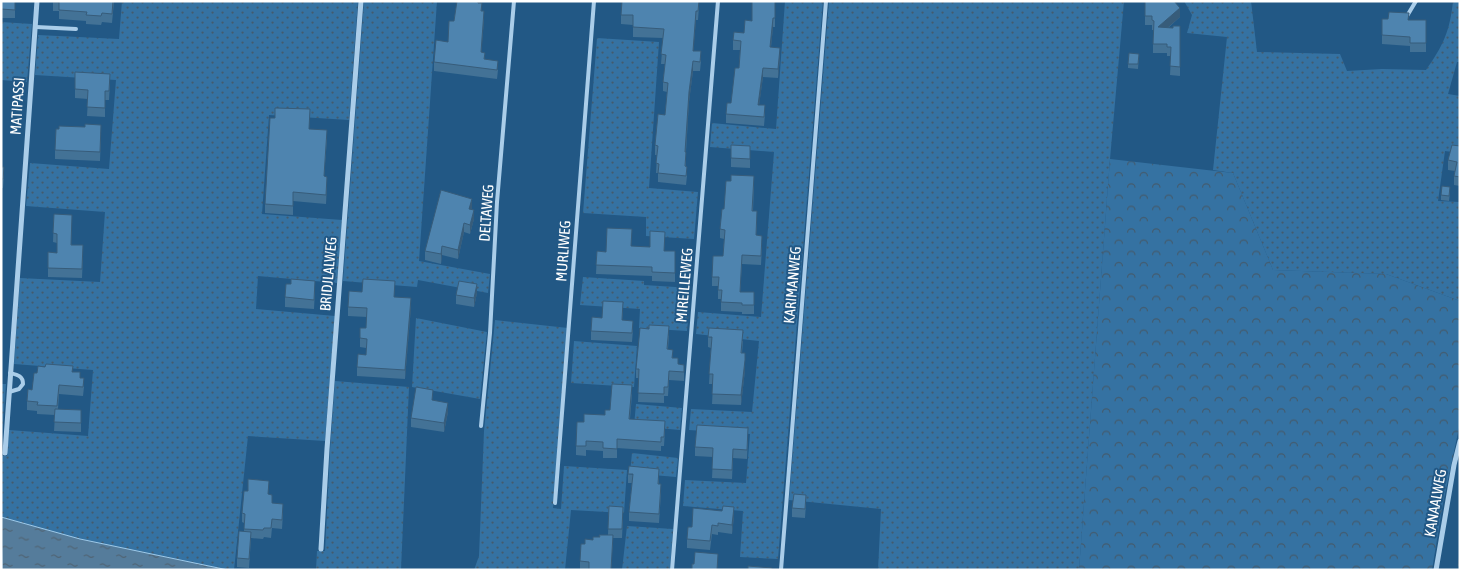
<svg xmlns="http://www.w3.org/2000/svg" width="1461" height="571" font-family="'Asap Condensed',sans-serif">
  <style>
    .grass { fill: url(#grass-dots) }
    .forest { fill: url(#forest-crowns) }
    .water { fill: url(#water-ripples); stroke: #9ecaea }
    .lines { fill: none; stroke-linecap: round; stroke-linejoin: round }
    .lane { stroke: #aacde9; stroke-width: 4 }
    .street { stroke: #aacde9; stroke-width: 5 }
    .wall { fill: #437296 }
    .shaded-wall { fill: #375c7a }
    .building { fill: #4e84af; stroke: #375c7a }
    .labels { text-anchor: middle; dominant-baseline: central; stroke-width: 4; stroke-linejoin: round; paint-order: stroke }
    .street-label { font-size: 15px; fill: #fff; stroke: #225885 }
  </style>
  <defs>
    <pattern id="grass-dots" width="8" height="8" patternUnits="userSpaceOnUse" patternTransform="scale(1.25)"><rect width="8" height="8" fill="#3572a2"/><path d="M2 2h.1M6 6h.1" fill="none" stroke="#435b6e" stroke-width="1.8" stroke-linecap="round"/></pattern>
    <pattern id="forest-crowns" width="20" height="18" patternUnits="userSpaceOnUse" patternTransform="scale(1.25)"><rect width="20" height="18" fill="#3572a2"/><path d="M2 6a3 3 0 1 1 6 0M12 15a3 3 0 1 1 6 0" fill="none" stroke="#435b6e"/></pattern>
    <pattern id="water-ripples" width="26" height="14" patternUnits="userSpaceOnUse" patternTransform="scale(1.25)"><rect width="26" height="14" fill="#557c9b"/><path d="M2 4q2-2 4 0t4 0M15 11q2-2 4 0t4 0" fill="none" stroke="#506474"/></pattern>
  </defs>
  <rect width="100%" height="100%" fill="#225885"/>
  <path class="grass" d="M122,1H358L349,120L269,115L262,214L342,220L337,283L258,276L256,309L335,316L325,441L248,436L234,570H228L80,539L1,517V456H7L9,430L88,436L93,370L14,364L20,278L100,282L105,212L26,206L30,163L109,169L116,80L35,75L38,35L119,39Z
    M364,1H437L419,261L490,274L488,293L418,280L417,287L343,281Z
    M785,1H823L778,559L740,557L743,511L683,506L685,480L746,483L750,434L689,430L691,409L752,412L759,341L696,334L698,312L761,317L774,152L710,147L712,123L776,129Z
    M829,1H1124L1110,159L1079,570H878L881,509L789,500Z
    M1184,1H1251L1257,52L1340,54L1347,71L1382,69L1426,70C1443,46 1450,31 1453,1H1460V62H1457L1448,94L1460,96V153L1445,151L1438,201L1460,202V301L1386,274L1273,270L1233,173L1213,170L1227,37L1187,33L1192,15Z
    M1,22L32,24L27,82L1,80Z
    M597,38L659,42L649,188L698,192L694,239L646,236V217L583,213Z
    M583,277L644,281V285L691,288L687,331L639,328L640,309L580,305Z
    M416,318L487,332L480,399L412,387Z
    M495,320L568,328L553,508L561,509L564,466L627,470L624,513L571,510L565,570H474L479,556L484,431Z
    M574,341L637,346L634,387L571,383Z
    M335,381L409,387L401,570H316L317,551H325L330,450Z
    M1,384H6L1,449Z
    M636,404L682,408L680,430L634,426Z
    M632,453L678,458L676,477L630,473Z
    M627,526L673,529L670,570H622Z"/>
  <path class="forest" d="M1110,159L1233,173L1273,270L1386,274L1460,301V423L1443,503L1432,570H1079Z"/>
  <path class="water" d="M1,517L80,539L228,570H2Z"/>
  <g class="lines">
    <path class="lane" d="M1407,16L1416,1
      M36,27L76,29
      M9,392L19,389L23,384C23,376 18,375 10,373
      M481,426L490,333L497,202L514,1
      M555,503L594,1
      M672,570L718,1
      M781,570L826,1"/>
    <path class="street" d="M5,453L37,1
      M321,549L327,449L361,1
      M1436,570L1454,465L1460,441"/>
  </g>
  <path class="wall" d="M1,1H15V18H1Z
    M53,1H114L112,23L102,22L101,25L86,24V21L59,19V11H53Z
    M457,1H479L484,20L481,52L485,59L498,70L497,79L434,71V62L448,42L454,21Z
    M775,1V27H773L771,47L780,57L778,78L763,77L759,105L765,114L764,126L726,123V114L731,103L739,68L740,50H733V40L744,33Z
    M1145,1L1180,17L1168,28H1173L1180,26V76L1170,75L1171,56H1167V53H1153V30H1152V25H1145Z
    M699,6L698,20H696L693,51L701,61L700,71H693L689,102L686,152V166L687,176L686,185L658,182V173H656L657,155H655V145L665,115L667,92L663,91V82L665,64H661L663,38L633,37V25L621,24V15Z
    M1409,20H1426V52H1410V46L1382,44V35Z
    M1139,54L1138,69L1128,68V64Z
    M110,83L109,100H105V117L87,116L88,99L75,98V89Z
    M310,129L327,139L324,176L327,186L326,204L293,201V215L265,213V204Z
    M101,134L100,161L55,159V150Z
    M731,145L750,146V168L731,167Z
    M1460,146V186L1454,185V176L1455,171L1448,170V160Z
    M1,167L4,176L3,188H1Z
    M754,185L753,211L757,220L756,236L762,245L761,265L742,264L740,292H754V314H742V312L721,311V299H718V286H712V277L723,256L724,239L720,238V229L724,209Z
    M1450,191L1449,201L1441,200V195Z
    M472,208V209L474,219L470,234L464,232L458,259L442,255L441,264L425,260V251Z
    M54,214L72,245L83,254L82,278L48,277V268L57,253V243L53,242Z
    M631,247L664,251L675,260V282L652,281V276L596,274L597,251L606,252Z
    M291,284L315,290L314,309L285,307V297Z
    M362,292L395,297L411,307L405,379L357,376V367L366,355V348L360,347V338L366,328L367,317L348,316V307Z
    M477,293L474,307L456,304V295Z
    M623,311L622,320L633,330L632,342L591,340V331L602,318Z
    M669,335L668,349L673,358L678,364L684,365V381L669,380L668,396H664V403L638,402L639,378H636V369Z
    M708,337L743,341L742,353L745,370L741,405L712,404L713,384H709L711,348L708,347Z
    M73,372L80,378L84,387L83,396L59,394L58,409L81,419V432L54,431L55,415L37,414V411L27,410V401L32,390Z
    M632,394L630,419L665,430L664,446H661V451L617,448V458H603V451L586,450V456L576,455V446L584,422L605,415Z
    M433,401L448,412L444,432L411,427V418Z
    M748,437L747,459L733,458L732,479L712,478L713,457L695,456V447Z
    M628,474L659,478V484L661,493L659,523L629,521V512L632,483H628Z
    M269,495L272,503L283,513L282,529L272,528L271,538L264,537L263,539L251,538L249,568L237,567V558L244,531V523L242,522V513Z
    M806,504L805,518L792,517V508Z
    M609,506L623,516L622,538H613L611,570H580V561L585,544L599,537V535H608Z
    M734,516L732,534L718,532V535L712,534L710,550L687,548V539L692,527Z"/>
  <path class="shaded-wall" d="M1180,8V17L1158,36V27Z
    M484,11V20L481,61V52Z
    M696,11V20L693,60V51Z
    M773,18V27L770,56V47Z
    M780,48V57L778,78V69Z
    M693,61V71L689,102L685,161V152L689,92Z
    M763,68V77L758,114V105Z
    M327,177V186L326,204V195Z
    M472,199V208L469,218V209Z
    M474,210V219L470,234V225Z
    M464,223V232L458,259V250Z
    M442,246V255L441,264V254Z
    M477,284V293L474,307V298Z
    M411,298V307L405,379V370Z
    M745,360V370L741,405V395Z
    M448,403V412L444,432V423Z
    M734,507V516L732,534V525Z"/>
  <path class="building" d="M1,1H15V10L1,9Z
    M53,1H113L112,14L102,13L101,16L86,15L87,12L59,10V2H53Z
    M457,1H478V3H482L481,11H484L481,52L485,53L484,59L498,61L497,70L434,62L436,40L448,42L449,21H454Z
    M622,1H699L698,11H696L693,51H701L700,62L693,61L689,92L685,152H686L685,166L687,167L686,176L658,173L659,164L656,163L658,146L655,145L658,114L665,115L668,83L663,82L666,55L661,54L664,29L633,27V15H621Z
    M752,1H775V18H773L770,47L780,48L778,69L763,68L758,105H765L764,117L726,114L727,103H731L735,68H739L741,41L733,40L734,32L744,33L745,20L752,21Z
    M1145,1H1174L1180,8L1158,27L1173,28V26H1180V67L1170,66L1171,47H1167V44H1153L1154,21L1152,20V16H1145Z
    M1389,12L1409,13L1408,20H1426V43H1410V37L1382,35V19H1388Z
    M1129,53L1139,54L1138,64H1128Z
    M75,72L110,74L109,91H105V108L87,107L88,90L75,89Z
    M275,108L310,109L309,129L327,130L324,176L327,177L326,195L293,192V206L265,204L270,118H275Z
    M85,124L101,125L100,152L55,150L56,129H59V126L85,127Z
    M731,145L750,146V159L731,158Z
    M1452,145L1460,146V177L1454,176L1457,162L1448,160Z
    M1,167H4L3,179H1Z
    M731,175L754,176L752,211H757L756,235L762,236L761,256L742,255L740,292H754V305H742V303L721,302L722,290H718L719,277H712L713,256H723L725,230L720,229L722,209H724L726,181H731Z
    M1442,186L1450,187L1449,196L1441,195Z
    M441,190L472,199L469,209L474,210L470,225L464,223L458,250L442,246L441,254L425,251Z
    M54,214L72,215L71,245H83L82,269L48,268V252L57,253V234L53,233Z
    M607,228L632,229L631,246L650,247V231L665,232L664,251H675V273L652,272V267L596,265L597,251L606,252Z
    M1,270L2,271L1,292Z
    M291,279L315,281L314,300L285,297L286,284H291Z
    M363,279L395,281L394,297L411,298L405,370L357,367L358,354L366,355L367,339L360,338V328H366L367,308L348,307L349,291L362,292Z
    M459,281L477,284L474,298L456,295Z
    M603,301L623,302L622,320L633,321L632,333L591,331L592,317L602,318Z
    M649,325L669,326L667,349L673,350L672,358H678V364L684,365V372L669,371L668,387H664V394L638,393L639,369H636L640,328L649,329Z
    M709,328L743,330L741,353H745V360L741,395L712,394L713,374H709L712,337H708Z
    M46,364L73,366L72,372H80V378H84L83,387L59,385L57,406L37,405L38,402L27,401L28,389L32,390L34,373H37L38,366L45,367Z
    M612,384L632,385L629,419L665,421L664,437H661V442L617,439V449L603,448V442L586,441V446H576L577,422H584V414L605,415V410H610Z
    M416,387L433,390L432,400L448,403L444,423L411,418Z
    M55,409L81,410V423L54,422Z
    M697,425L748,428L747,450L733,449L732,470L712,469L713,448L695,447Z
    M629,466L659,469L658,484H661L659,514L629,512L633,474H628Z
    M248,479L269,481L268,494L272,495V503L283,504L282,520L272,519L271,528H264L263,530L244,529L245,514L242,513L244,491H248Z
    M794,494L806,495L805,509L792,508Z
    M609,506L623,507L622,529H608Z
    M723,506L734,507L732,525L718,523V526L712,525L710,541L687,539L688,527H692L693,508L722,511Z
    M239,531L251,532L249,559L237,558Z
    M599,535H613L611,570H589V562L580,561L581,544H585V539L593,540V537H600Z
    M695,552L718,554L717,570H692V564H694Z
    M1460,552V566H1458Z
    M748,566L772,568V570H748Z"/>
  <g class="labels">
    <g class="street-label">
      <text transform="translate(17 106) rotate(-86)">MATIPASSI</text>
      <text transform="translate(486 213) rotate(-86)">DELTAWEG</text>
      <text transform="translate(563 251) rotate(-86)">MURLIWEG</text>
      <text transform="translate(328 274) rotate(-85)">BRIDJLALWEG</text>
      <text transform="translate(684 285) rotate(-85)">MIREILLEWEG</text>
      <text transform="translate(792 285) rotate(-85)">KARIMANWEG</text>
      <text transform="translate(1435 503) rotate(-80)">KANAALWEG</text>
    </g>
  </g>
  <rect width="1461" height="571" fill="none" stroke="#ffffff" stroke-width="5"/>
</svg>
